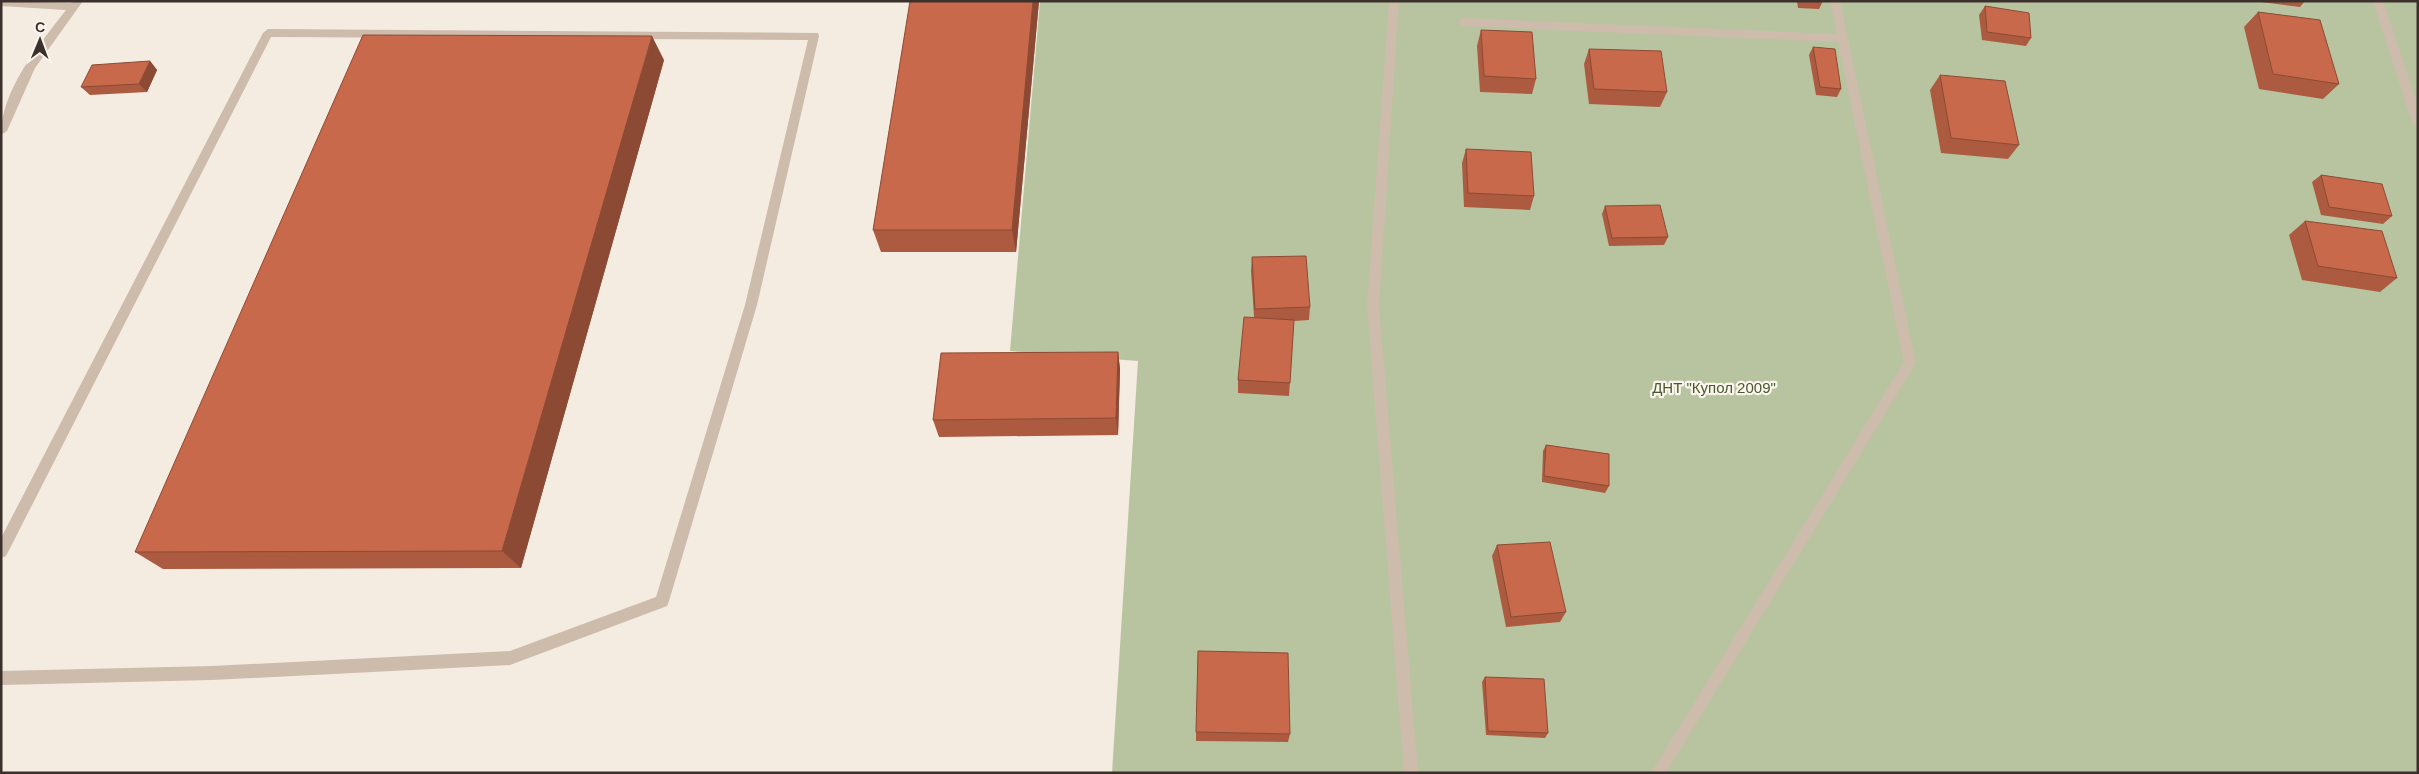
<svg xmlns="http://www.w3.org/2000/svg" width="2419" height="774" font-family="Arial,sans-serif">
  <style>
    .green { fill: #b8c4a0 }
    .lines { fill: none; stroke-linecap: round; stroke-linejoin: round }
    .service { fill: #cdbbac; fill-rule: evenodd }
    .minor { fill: #cdbbac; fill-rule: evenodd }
    .wall { fill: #ac5a40 }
    .shaded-wall { fill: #8c4a34 }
    .building { fill: #c8694b; stroke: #8c4a34 }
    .labels { text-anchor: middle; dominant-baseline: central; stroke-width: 4.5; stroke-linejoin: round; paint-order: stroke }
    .park-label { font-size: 15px; fill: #4a5a2e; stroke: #fbf5ee }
  </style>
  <rect width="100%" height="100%" fill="#f4ebe1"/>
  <path class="green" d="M1040,1H2418V773H1112L1138,361L1010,351Z"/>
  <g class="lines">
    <path class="service" d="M1,1L71,3L72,1H83L35,68L7,131L1,135C1,90 39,45 66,10L1,6Z
      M1389,1H1399L1379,305L1418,773H1404L1367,305Z
      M1830,1H1840L1916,363L1666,773H1651L1904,362L1838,42L1462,26L1457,22L1462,18L1837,34Z
      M268,29L818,33L819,36L757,305L669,601L667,606L510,665L212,680L1,685V671L212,666L510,651L656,597L745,305L808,40L271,37L6,556L1,558V538L263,33Z"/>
    <path class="minor" d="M2373,1H2383L2418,106V127L2412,123Z"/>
  </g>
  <path class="wall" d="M1039,1L1016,252H881L873,230Z
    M1797,1H1823L1819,9L1798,8Z
    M2254,1H2305L2300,7Z
    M1985,6L2031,38L2026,46L1982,40L1979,15Z
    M2258,12L2339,84L2323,99L2259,89L2244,27Z
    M1481,30L1536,79L1532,94L1480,92L1477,46Z
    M1813,47L1841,89L1837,97L1816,95L1809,55Z
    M1589,49L1667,92L1660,107L1589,104L1584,64Z
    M664,60L521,568L163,569L135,552Z
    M150,61L157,70L147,92L90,95L81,87Z
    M1940,75L2019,145L2008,159L1941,153L1930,90Z
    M1466,149L1534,196L1530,210L1464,207L1462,163Z
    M2321,175L2392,216L2383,224L2321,215L2312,182Z
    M1605,206L1668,237L1664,245L1609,246L1602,214Z
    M2305,221L2397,278L2380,292L2302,280L2289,235Z
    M1252,257L1310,307L1309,320L1294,321L1289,396L1238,393V380L1254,317L1251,271Z
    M1118,352L1120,369L1118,435L939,437L933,420Z
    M1546,445L1609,486L1605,493L1542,482L1543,451Z
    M1497,545L1566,612L1560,622L1506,627L1492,556Z
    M1485,677L1548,733L1545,738L1486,735L1482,682Z
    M1196,732L1290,734L1288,742L1196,741Z"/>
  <path class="shaded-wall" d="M1033,1H1039L1016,252L1012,230Z
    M652,36L664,60L521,568L502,551Z
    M150,61L157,70L147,92L139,84Z
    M1118,352L1120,369L1118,435L1116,418Z"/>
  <path class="building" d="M910,1H1033L1012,230H873Z
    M1985,6L2029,13L2031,38L1987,32Z
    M2258,12L2320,20L2339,84L2273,74Z
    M1481,30L1532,32L1536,79L1484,76Z
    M363,35L652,36L502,551L135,552Z
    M1813,47L1835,49L1841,89L1820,87Z
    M1589,49L1661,51L1667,92L1594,89Z
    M150,61L139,84L81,87L92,65Z
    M1940,75L2005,81L2019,145L1951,138Z
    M1466,149L1531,152L1534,196L1468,193Z
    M2321,175L2382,184L2392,216L2329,207Z
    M1660,205L1668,237L1612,238L1605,206Z
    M2305,221L2382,231L2397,278L2318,266Z
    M1306,256L1310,307L1255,309L1252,257Z
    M1244,317L1294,320L1290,383L1238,380Z
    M1118,352L1116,418L933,420L941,353Z
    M1546,445L1609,454V486L1544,476Z
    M1550,542L1566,612L1511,617L1497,545Z
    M1198,651L1288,653L1290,734L1196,732Z
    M1485,677L1544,679L1548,733L1488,731Z"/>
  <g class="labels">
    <g class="park-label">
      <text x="1714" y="387">ДНТ "Купол 2009"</text>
    </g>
  </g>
  <rect width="2419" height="774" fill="none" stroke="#3b302b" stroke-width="5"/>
  <g transform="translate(40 40) rotate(1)" stroke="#fbf5ee" stroke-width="4" paint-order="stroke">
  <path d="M0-4L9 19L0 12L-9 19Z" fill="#3b302b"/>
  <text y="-8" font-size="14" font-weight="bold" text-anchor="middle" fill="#3b302b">С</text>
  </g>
</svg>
